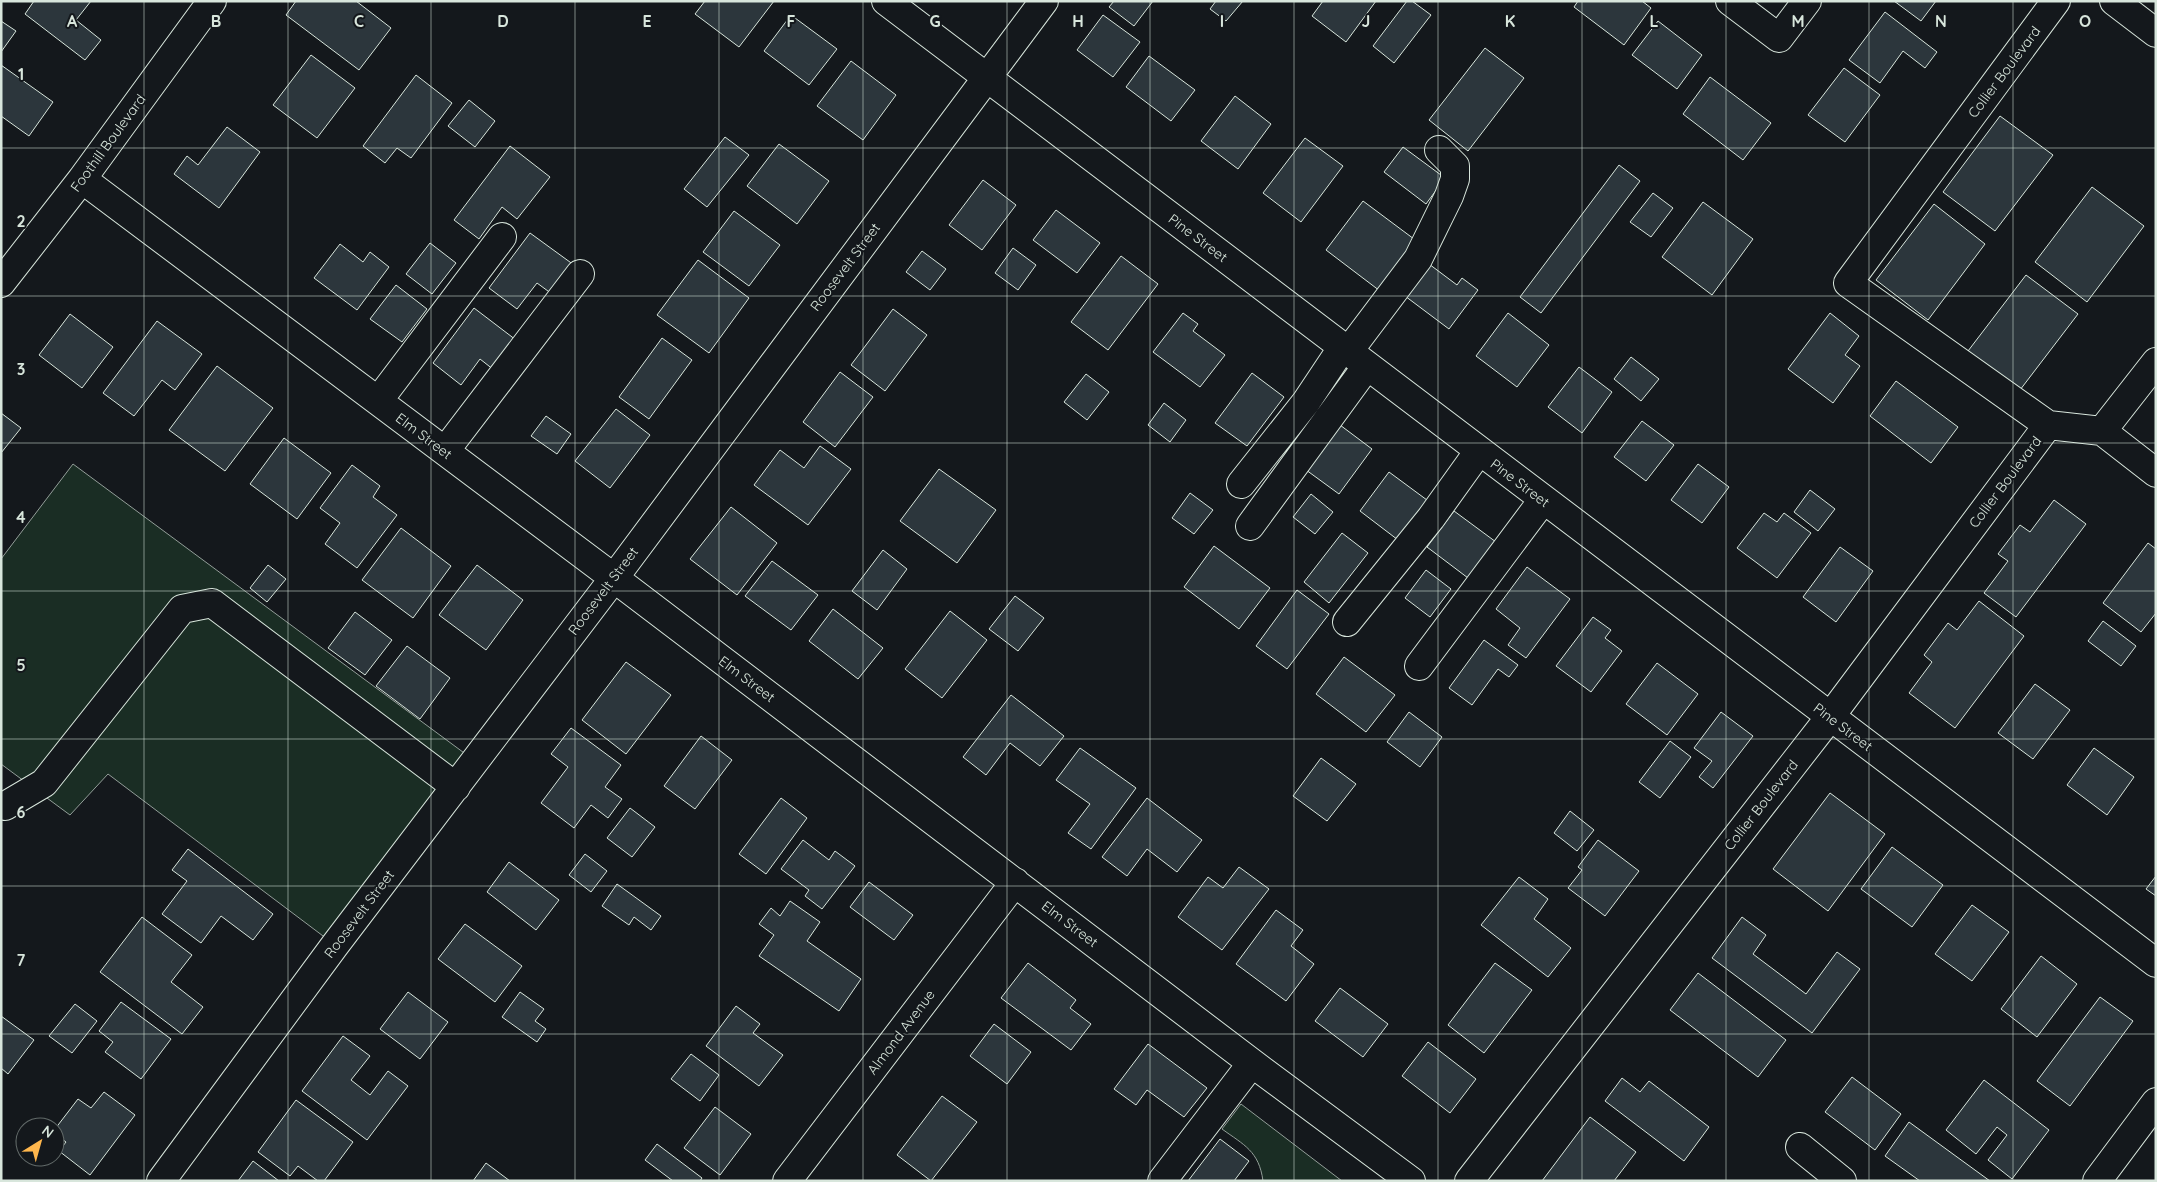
<svg xmlns="http://www.w3.org/2000/svg" width="2157" height="1182" font-family="Quicksand,sans-serif">
  <style>
    .green { fill: #1a2d24; stroke: #939e99 }
    .building { fill: #2c363c; stroke: #d8e6dc }
    .lines { fill: none; stroke-linecap: round; stroke-linejoin: round }
    .minor-casing { stroke: #d8e6dc; stroke-width: 30 }
    .minor { stroke: #14181c; stroke-width: 28 }
    .grid { fill: none; stroke: #d8e6dc; stroke-width: 1; stroke-opacity: 0.55 }
    .labels { text-anchor: middle; dominant-baseline: central; stroke-width: 4; stroke-linejoin: round; paint-order: stroke }
    .street-label { font-size: 14px; fill: #d8e6dc; stroke: #14181c }
    .grid-label { font-size: 16px; text-anchor: middle; font-weight: bold; fill: #d8e6dc; stroke: #14181c; stroke-width: 4; stroke-linejoin: round; paint-order: stroke }
  </style>
  <rect width="100%" height="100%" fill="#14181c"/>
  <path class="green" d="M73,464L475,761L335,945L108,774L70,815L1,764V559Z
    M1241,1104L1342,1181H1263C1259,1151 1244,1145 1222,1129Z"/>
  <path class="building" d="M34,1H91L76,20L101,40L85,60L25,14Z
    M296,1H356L391,28L359,70L286,15Z
    M705,1H774L739,47L695,14Z
    M1114,1H1153L1134,26L1109,7Z
    M1216,1H1243L1226,21L1210,9Z
    M1323,1H1376L1346,42L1312,16Z
    M1407,1H1412L1431,15L1394,63L1373,46Z
    M1578,1H1642L1651,8L1624,45L1574,7Z
    M1894,1H1936L1921,21Z
    M1885,12L1937,52L1925,68L1903,51L1880,83L1849,60Z
    M791,15L837,49L809,85L764,51Z
    M1103,15L1140,42L1113,77L1077,50Z
    M1,21L16,31L1,52Z
    M1658,21L1702,55L1677,89L1632,55Z
    M1485,48L1524,78L1468,151L1429,120Z
    M311,55L355,88L317,138L273,105Z
    M1149,56L1195,90L1171,121L1126,87Z
    M851,61L896,95L863,140L817,106Z
    M1,65L53,102L29,136L1,116Z
    M1844,68L1880,95L1845,142L1808,115Z
    M416,75L452,103L411,158L397,148L385,163L363,146Z
    M1710,77L1771,123L1743,160L1683,114Z
    M1235,96L1271,124L1238,169L1201,141Z
    M469,100L495,121L475,147L448,126Z
    M2000,116L2053,155L1995,231L1943,192Z
    M227,127L260,152L219,208L174,174L187,156L198,165Z
    M725,137L749,155L707,207L684,189Z
    M1305,138L1343,166L1301,222L1263,193Z
    M779,144L829,181L797,224L747,186Z
    M510,146L550,177L517,219L502,207L479,239L454,220Z
    M1403,147L1445,178L1426,204L1384,172Z
    M1619,165L1640,181L1541,313L1520,297Z
    M983,180L1016,205L982,250L949,225Z
    M2092,187L2144,226L2087,302L2035,262Z
    M1653,193L1673,208L1651,237L1630,222Z
    M1363,201L1418,242L1380,291L1326,250Z
    M1703,202L1753,239L1712,295L1662,257Z
    M1934,204L1985,244L1928,320L1876,280Z
    M1056,210L1100,243L1077,273L1033,240Z
    M734,211L780,245L749,286L703,252Z
    M530,233L574,265L552,294L537,283L517,309L489,288Z
    M430,243L456,263L432,294L406,274Z
    M340,244L363,262L370,252L389,267L357,310L314,278Z
    M1013,248L1036,265L1018,290L995,273Z
    M922,251L946,269L930,290L906,272Z
    M1121,256L1158,284L1108,350L1071,322Z
    M698,260L749,298L709,353L657,315Z
    M1425,261L1457,285L1462,278L1478,290L1449,329L1401,293Z
    M2026,275L2078,314L2020,390L1968,351Z
    M396,285L427,309L402,342L370,319Z
    M474,308L516,340L494,370L480,359L461,385L433,363Z
    M893,309L927,335L885,391L851,365Z
    M1183,313L1198,324L1193,331L1225,355L1200,387L1153,352Z
    M1508,313L1549,345L1517,387L1476,356Z
    M1830,313L1859,336L1845,355L1860,366L1833,403L1788,369Z
    M70,314L113,347L82,388L39,355Z
    M157,321L202,354L175,390L162,380L134,416L103,393Z
    M662,338L692,360L649,419L619,397Z
    M1631,357L1659,379L1641,401L1614,379Z
    M217,366L273,408L225,471L169,430Z
    M1579,367L1612,392L1582,433L1548,407Z
    M840,372L873,397L835,447L803,422Z
    M1252,373L1284,397L1247,446L1215,423Z
    M1086,374L1109,392L1087,420L1064,402Z
    M1896,381L1958,427L1931,463L1870,416Z
    M1164,403L1186,420L1170,442L1148,425Z
    M616,409L650,435L610,488L575,461Z
    M1,413L21,428L1,453Z
    M546,416L571,434L557,454L531,436Z
    M1642,421L1674,445L1646,481L1614,457Z
    M1336,422L1372,449L1339,494L1302,467Z
    M284,438L331,473L297,519L250,484Z
    M820,446L851,469L808,525L754,485L780,450L804,468Z
    M1698,464L1729,487L1702,523L1671,500Z
    M352,465L380,486L373,497L397,515L357,568L325,544L340,523L320,508Z
    M939,469L996,510L957,563L900,521Z
    M1389,472L1431,503L1402,543L1360,511Z
    M1810,490L1835,509L1818,531L1794,512Z
    M1190,493L1213,510L1194,534L1172,518Z
    M1311,494L1333,512L1315,534L1293,517Z
    M2054,500L2086,524L2016,617L1984,593L2008,561L1998,554L2020,525L2030,532Z
    M731,507L777,543L737,595L690,559Z
    M1454,511L1496,542L1468,578L1427,547Z
    M1764,513L1777,522L1784,513L1811,533L1777,578L1737,548Z
    M401,528L451,566L413,618L362,580Z
    M1342,533L1368,553L1329,603L1304,582Z
    M2148,543L2156,549V613L2141,632L2103,603Z
    M1214,546L1270,588L1239,629L1184,587Z
    M1840,547L1873,571L1836,622L1803,597Z
    M883,550L907,569L877,610L852,591Z
    M772,561L818,595L791,630L745,596Z
    M268,565L286,579L267,602L250,588Z
    M477,565L523,600L486,650L439,615Z
    M1527,567L1570,599L1526,658L1508,645L1520,628L1496,609Z
    M1426,570L1451,589L1430,617L1405,598Z
    M1297,590L1329,614L1287,669L1256,646Z
    M1015,596L1044,618L1018,651L989,629Z
    M1979,601L2024,636L1955,728L1909,693L1932,662L1924,655L1948,623L1957,630Z
    M833,609L883,648L858,679L809,641Z
    M950,611L987,640L942,698L905,669Z
    M355,612L392,640L365,675L328,648Z
    M1593,617L1611,630L1605,638L1622,651L1591,692L1556,666Z
    M2103,621L2136,646L2121,666L2088,641Z
    M1484,640L1518,665L1509,677L1498,669L1472,705L1449,688Z
    M407,646L450,678L420,719L376,686Z
    M1344,657L1395,695L1366,732L1316,694Z
    M626,662L671,695L626,754L582,720Z
    M1657,663L1698,694L1667,735L1626,704Z
    M2035,684L2070,710L2033,759L1998,733Z
    M1011,695L1064,736L1040,766L1010,743L986,775L963,757Z
    M1409,712L1442,737L1420,767L1387,742Z
    M1721,712L1753,736L1713,788L1699,777L1712,761L1694,748Z
    M571,728L621,765L605,787L622,799L608,818L591,805L574,828L541,803L568,767L551,754Z
    M701,736L732,760L695,809L664,786Z
    M1670,741L1691,757L1660,798L1639,782Z
    M1080,748L1136,788L1091,849L1068,833L1090,804L1056,780Z
    M2094,748L2134,777L2107,815L2067,785Z
    M1321,758L1356,784L1327,821L1293,796Z
    M1830,793L1885,834L1828,911L1773,869Z
    M781,798L807,818L766,874L739,854Z
    M1147,798L1202,840L1177,872L1147,849L1127,876L1102,857Z
    M630,808L655,827L632,857L607,838Z
    M1570,811L1594,830L1577,851L1554,833Z
    M803,840L829,860L835,851L855,866L822,909L805,896L809,890L781,869Z
    M1598,840L1639,871L1605,916L1568,888L1582,870L1578,867Z
    M1892,847L1943,885L1912,927L1861,889Z
    M188,849L273,914L253,940L221,916L201,943L162,914L187,881L172,870Z
    M585,854L607,871L591,892L569,875Z
    M509,862L559,900L536,930L487,892Z
    M1239,867L1269,889L1222,950L1178,917L1208,877L1223,888Z
    M2156,876V896L2146,889Z
    M1519,877L1548,899L1534,919L1571,948L1548,977L1481,925Z
    M869,882L913,915L894,940L850,907Z
    M617,884L661,916L651,930L634,917L629,925L602,906Z
    M790,901L820,922L807,941L861,979L839,1011L759,956L774,935L759,924L771,908L780,916Z
    M1972,905L2009,932L1972,981L1935,954Z
    M1276,910L1303,930L1291,946L1314,964L1286,1001L1236,964Z
    M142,917L192,955L171,982L203,1007L182,1034L100,972Z
    M1742,917L1766,935L1753,954L1806,994L1837,952L1860,969L1812,1033L1712,958Z
    M465,924L522,966L495,1002L438,959Z
    M2041,956L2077,984L2037,1037L2001,1009Z
    M1028,963L1076,1000L1070,1008L1091,1024L1071,1050L1001,998Z
    M1495,963L1532,990L1484,1053L1448,1025Z
    M1698,973L1786,1040L1758,1077L1670,1010Z
    M1340,988L1388,1024L1363,1057L1315,1021Z
    M408,992L448,1022L420,1059L380,1029Z
    M520,992L544,1009L535,1021L546,1029L537,1042L502,1017Z
    M2100,997L2133,1021L2070,1106L2037,1081Z
    M121,1002L171,1039L141,1079L105,1052L113,1042L99,1031Z
    M75,1004L97,1021L72,1053L49,1036Z
    M736,1006L760,1024L753,1033L783,1055L759,1086L706,1046Z
    M1,1016L34,1040L8,1074L1,1068Z
    M994,1024L1031,1052L1007,1084L970,1056Z
    M343,1036L370,1056L351,1080L370,1095L388,1071L408,1086L367,1140L302,1091Z
    M1428,1042L1476,1079L1450,1113L1402,1076Z
    M1148,1044L1207,1088L1184,1117L1147,1090L1136,1105L1114,1089Z
    M691,1054L719,1075L700,1101L671,1079Z
    M1852,1077L1901,1114L1875,1150L1825,1112Z
    M1622,1078L1640,1092L1649,1081L1709,1127L1684,1161L1605,1101Z
    M1984,1080L2049,1130L2012,1179L1988,1160L2007,1135L1997,1127L1976,1154L1946,1130Z
    M104,1092L135,1115L90,1175L59,1151L66,1142L55,1134V1129L78,1099L91,1108Z
    M942,1096L977,1122L931,1181L897,1155Z
    M296,1100L353,1142L324,1181H318L298,1166L290,1176L258,1152Z
    M715,1107L751,1134L720,1175L684,1148Z
    M1590,1117L1636,1152L1614,1181H1542Z
    M1909,1122L1990,1181H1920L1885,1156Z
    M1220,1139L1249,1161L1234,1181H1188Z
    M657,1144L702,1178L700,1181H673L645,1160Z
    M253,1161L279,1181H238Z
    M486,1163L510,1181H473Z"/>
  <g class="lines">
    <g class="minor-casing">
      <path id="minor" d="M886,1L2156,963
        M1730,1L1779,38L1807,1
        M2056,1L1848,283L2048,425L2102,431
        M2114,1L2156,33
        M82,179L614,578L1252,1063L1411,1181
        M1,283L82,179L212,1
        M1348,352L1418,259L1449,196L1455,179V166L1439,150
        M378,401L502,237
        M2102,431L2156,362
        M2102,431L2156,473
        M445,451L580,274
        M1241,484L1306,402L1342,348
        M1250,526L1367,366
        M1347,622L1431,518L1479,451
        M1419,666L1543,500
        M5,806L44,783L182,609L212,603L456,787
        M1800,1147L1842,1181
        M161,1181L335,945L614,578L1044,1
        M787,1181L1015,882
        M1162,1181L1252,1063
        M1469,1181L1830,717L2048,425
        M2097,1181L2156,1102"/>
    </g>
    <use href="#minor" class="minor"/>
  </g>
  <path class="grid" d="M144,1V1181M288,1V1181M431,1V1181M575,1V1181M719,1V1181M863,1V1181M1007,1V1181M1150,1V1181M1294,1V1181M1438,1V1181M1582,1V1181M1726,1V1181M1869,1V1181M2013,1V1181M1,148H2156M1,296H2156M1,443H2156M1,591H2156M1,739H2156M1,886H2156M1,1034H2156"/>
  <g class="labels">
    <g class="street-label">
      <text transform="translate(2004 72) rotate(-53)">Collier Boulevard</text>
      <text transform="translate(108 143) rotate(-54)">Foothill Boulevard</text>
      <text transform="translate(1198 238) rotate(37)">Pine Street</text>
      <text transform="translate(845 267) rotate(-53)">Roosevelt Street</text>
      <text transform="translate(424 436) rotate(37)">Elm Street</text>
      <text transform="translate(2005 482) rotate(-53)">Collier Boulevard</text>
      <text transform="translate(1520 483) rotate(37)">Pine Street</text>
      <text transform="translate(603 591) rotate(-53)">Roosevelt Street</text>
      <text transform="translate(747 679) rotate(37)">Elm Street</text>
      <text transform="translate(1843 727) rotate(37)">Pine Street</text>
      <text transform="translate(1761 805) rotate(-52)">Collier Boulevard</text>
      <text transform="translate(359 914) rotate(-53)">Roosevelt Street</text>
      <text transform="translate(1070 924) rotate(37)">Elm Street</text>
      <text transform="translate(901 1032) rotate(-53)">Almond Avenue</text>
    </g>
  </g>
  <g class="grid-label">
    <text x="72" y="27">A</text>
    <text x="216" y="27">B</text>
    <text x="359" y="27">C</text>
    <text x="503" y="27">D</text>
    <text x="647" y="27">E</text>
    <text x="791" y="27">F</text>
    <text x="935" y="27">G</text>
    <text x="1078" y="27">H</text>
    <text x="1222" y="27">I</text>
    <text x="1366" y="27">J</text>
    <text x="1510" y="27">K</text>
    <text x="1654" y="27">L</text>
    <text x="1798" y="27">M</text>
    <text x="1941" y="27">N</text>
    <text x="2085" y="27">O</text>
    <text x="21" y="80">1</text>
    <text x="21" y="227">2</text>
    <text x="21" y="375">3</text>
    <text x="21" y="523">4</text>
    <text x="21" y="671">5</text>
    <text x="21" y="818">6</text>
    <text x="21" y="966">7</text>
  </g>
  <rect width="2157" height="1182" fill="none" stroke="#d8e6dc" stroke-width="5"/>
  <g transform="translate(40 1142) rotate(37)"><circle r="24" fill="#14181c" stroke="#626a69"/>
  <path d="M0-4L9 19L0 12L-9 19Z" fill="#ffb74d"/>
  <text y="-8" font-size="14" font-weight="bold" text-anchor="middle" fill="#d8e6dc">N</text>
  </g>
</svg>
